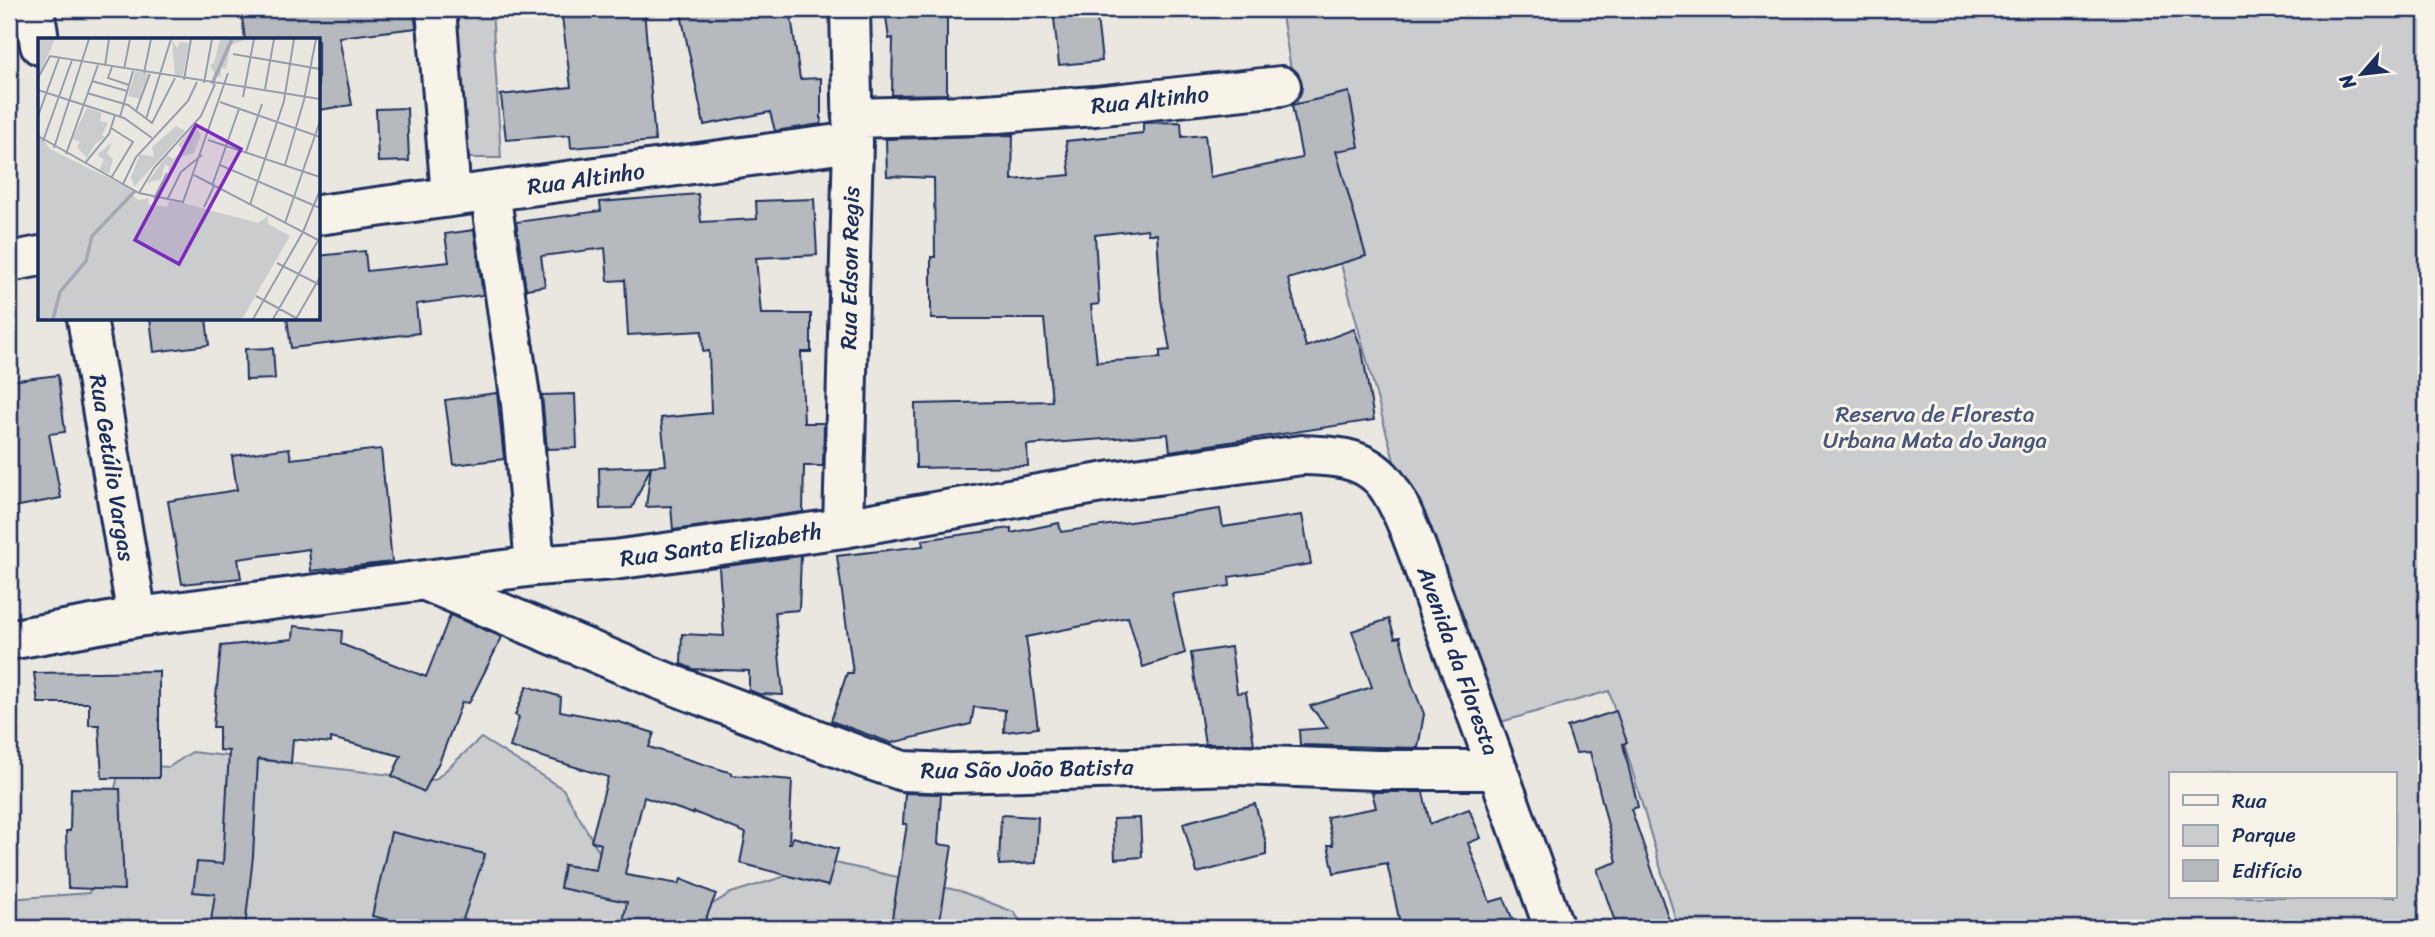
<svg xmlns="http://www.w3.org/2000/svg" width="2435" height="937" font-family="Sriracha,sans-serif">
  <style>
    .green { fill: #cbcccd; stroke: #737e96; stroke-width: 2; fill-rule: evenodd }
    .building { fill: #b6babf; stroke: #1b2f5e; stroke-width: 2; fill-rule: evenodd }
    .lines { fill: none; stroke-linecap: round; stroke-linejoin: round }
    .minor-casing { stroke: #1b2f5e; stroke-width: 44 }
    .minor { stroke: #f7f3e8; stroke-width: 38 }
    .labels { text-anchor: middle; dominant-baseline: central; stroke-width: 6; stroke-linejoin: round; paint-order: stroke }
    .street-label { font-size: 23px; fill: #1b2f5e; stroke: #f7f3e8 }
    .park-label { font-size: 23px; fill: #47567a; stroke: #f7f3e8 }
    .inset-river { fill: none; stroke: #a3a8b4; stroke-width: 3.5 }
    .inset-road { fill: none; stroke: #979dac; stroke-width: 2 }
    .view { fill: #7b2cbf; fill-opacity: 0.15; stroke: #7b2cbf; stroke-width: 3.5 }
    .inset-edge { fill: none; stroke: #1b2f5e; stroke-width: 3.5 }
  </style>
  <rect width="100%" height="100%" fill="#eae7e0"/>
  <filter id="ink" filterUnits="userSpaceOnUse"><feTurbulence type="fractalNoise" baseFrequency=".0143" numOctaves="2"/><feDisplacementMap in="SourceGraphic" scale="14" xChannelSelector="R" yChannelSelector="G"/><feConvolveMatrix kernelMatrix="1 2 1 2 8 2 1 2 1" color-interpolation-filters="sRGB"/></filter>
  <g filter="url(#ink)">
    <path class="green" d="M455,9H492L501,158H468Z
      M1281,9H2426V928H1678L1609,691L1497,723L1400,483L1295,94ZM2171,774H2395V897H2171Z
      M481,738L563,789L627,900L673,928L731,893L831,862L960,891L1014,912L1025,928H9V899L89,893L121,764L169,767L192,752L435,780Z"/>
    <path class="building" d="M241,9H414L416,28L339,37L352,105L318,110V40H245Z
      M561,9H644L655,141L571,148L570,135L506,140L501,95L571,87Z
      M680,9H790L800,79L821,78V124L775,131L770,112L704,125Z
      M885,9H947V94L892,95L893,38L889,39Z
      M1053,9H1096L1102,61L1059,65Z
      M1349,92L1359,147L1336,151L1366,256L1288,279L1306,347L1354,329L1362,350L1374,420L1170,451L1168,434L1027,445L1028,466L916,468L915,404L1052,401L1044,319H931V257H935L934,178L887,176L886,139L1013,135L1012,180L1070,175L1066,141L1143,133V123L1181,122L1182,137L1205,135L1210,177L1302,158L1292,105ZM1147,229L1148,234H1157L1161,300L1170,350L1160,351V358L1097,362L1091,305L1099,304L1095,235Z
      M407,108L409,161L378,162L376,109Z
      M698,194L701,222L757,219L756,201L814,199L817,255L756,258L761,314H811V352H801L804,423H824L823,466H804L803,512L673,530L671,506L646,507L651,466L666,465L661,418L711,413L709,351L703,352L702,331L628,335L625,280L608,281L605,248L541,256L545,286L526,289L516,222L601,211L600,202Z
      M474,230L483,295L416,304L419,333L291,348L287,318H318V256L365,251L367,271L449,262L445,234Z
      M150,318H206L209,345L154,352Z
      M273,348L275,379L246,380L245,349Z
      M58,375L65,432L49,434L61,498L9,508V381Z
      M497,393L504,459L454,465L445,400Z
      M575,394L577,448L547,449L542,395Z
      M289,448L291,459L381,449L392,562L311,571L309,549L238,559L241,578L182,584L168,501L237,490L232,456Z
      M651,466L632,508L600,509L599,468Z
      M1220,509L1223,527L1302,515L1311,564L1229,577L1230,586L1172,594L1185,653L1143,667L1128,617L1026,637L1038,728L1004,732L1005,710L974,707L971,724L891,743L831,721L847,673H853L837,556L923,546L922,540L1011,528V533L1059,523L1061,532Z
      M801,556L799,610L775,612L783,695L759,694L749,690V671L693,669L681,664L682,634L724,636L719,567Z
      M450,615L502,637L469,703L462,702L440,760L424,792L392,776L401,756L331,738V743L293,739L291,763L258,759L253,856L245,928H210L215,894L193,892L197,862L223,864L229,751L219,750V727H213L221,646L293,639L294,626L342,631L341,644L426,677Z
      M1389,619L1395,638L1400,637L1412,684L1424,714L1418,748L1300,745L1299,730L1328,728L1310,706L1372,687L1352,631Z
      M1231,647L1237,693L1246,692L1254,744H1205L1191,653Z
      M159,671V778H102L99,725H89V703H38L34,673Z
      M527,686L561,697L560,711L619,722L654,733L649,747L732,773V775L792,780L789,843H791L793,837L838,849L828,886L740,863L746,833L694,812L693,814L644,797L625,873L626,875L679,884L681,879L716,894L702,928H622L627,902L560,888L564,865L596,870L601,844L591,841L608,777L510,747L519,717L515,715Z
      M1616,711L1627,742L1623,744L1638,807L1631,809L1672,928H1617L1597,869L1617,862L1590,752L1576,753L1567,727Z
      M71,788L120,789L124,890L68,888L66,831H70Z
      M1372,792H1423L1430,824L1469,809L1481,838L1468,843L1490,902L1504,898L1516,928H1401L1387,863L1334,873L1328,845H1333L1327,817L1376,808Z
      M905,793L941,794L938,844L952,846L939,926L892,918L907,824H903Z
      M1255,804L1266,843V855L1197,873L1183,823Z
      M1001,815L1038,817L1036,863L999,865Z
      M1140,818L1142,857L1115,859L1113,819Z
      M391,832L485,854L460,928H422L372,916Z"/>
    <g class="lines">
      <g class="minor-casing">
        <path id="minor" d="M34,9L40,45
          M436,9L451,196
          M852,118L971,115L1095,106L1281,86
          M490,192L521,403L535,566
          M318,215L853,142
          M9,262L40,256
          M87,318L137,617
          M843,528L853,142L850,9
          M428,582L658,679L865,758L903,771L951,773L1239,765L1377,770H1498
          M9,640L137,617L535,566L614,560L843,528L1113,481L1302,455C1331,456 1359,456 1381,478C1403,501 1425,572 1436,604C1477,712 1516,820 1554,928"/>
      </g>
      <use href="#minor" class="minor"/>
    </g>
  </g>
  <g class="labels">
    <g class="street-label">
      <text transform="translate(1150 100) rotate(-6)">Rua Altinho</text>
      <text transform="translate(586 179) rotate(-8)">Rua Altinho</text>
      <text transform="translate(850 268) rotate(-89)">Rua Edson Regis</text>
      <text transform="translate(112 468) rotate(81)">Rua Getúlio Vargas</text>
      <text transform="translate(721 545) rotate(-8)">Rua Santa Elizabeth</text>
      <text transform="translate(1458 661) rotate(70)">Avenida da Floresta</text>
      <text transform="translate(1027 769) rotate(-1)">Rua São João Batista</text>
    </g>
    <g class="park-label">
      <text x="1935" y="414">Reserva de Floresta<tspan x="1935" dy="26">Urbana Mata do Janga</tspan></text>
    </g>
  </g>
  <g transform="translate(38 38)">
    <rect width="282" height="282" fill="#eae7e0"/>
    <path d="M0,1H17L0,40ZM182,1H210L193,7L188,31L183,30V38L178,39L172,27L176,25ZM134,2L139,10L142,4L151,5L145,37L137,39ZM97,33L112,36L103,61L90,58ZM49,70L64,75L62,83L70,85L64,97L67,99L57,106L49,120L39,109L42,104L34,101ZM157,86L163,97L156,115L142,119L134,136H130L131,129L127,126L123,141L109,145L129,117L135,121L145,112L140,107ZM138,88L147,93L96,149L93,139L102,116L116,119L114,109ZM0,94L12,111L95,152L92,156L101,162L111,160L110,166L129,169L131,163L145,165L220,185L230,178V186L252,198L204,281H0ZM74,104L69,116L75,121L71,136L61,132L66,122L59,117Z" fill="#cbcccd"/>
    <path class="inset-river" d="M174,46L194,1M15,281L22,254L48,223L54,198L97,153"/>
    <path class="inset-road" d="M195,16L282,31M67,28L71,1M74,29L70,40L91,47M86,31L92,1M106,35L113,1M0,40L12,18L282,61M146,42L153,1M54,43L89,53M166,45L174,1M227,51L236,1M0,52L86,80L114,100M49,55L90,67L114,85L137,40M205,59L216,1M182,64L282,99M98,73L112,36M0,78L21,20M82,79L95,33M108,81L133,1M73,90L95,104L73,140M0,98L101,155L145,164L190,35M170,102L282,139M5,103L34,22M16,110L51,1M208,114L224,66M28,116L60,27M47,125L71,96L77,77M182,127L282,170M247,127L266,62L278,1M156,137L282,203M85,146L98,119L150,63L159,44M174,148L201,71M101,155L116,130L163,78L177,46M116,161L129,135M129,162L143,134L164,117M212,167L246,63L256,1M166,169L176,148M247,185L282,83M239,225L282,247M218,258L260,281M215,281L265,194L282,152M235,281L282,199M258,281L282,239"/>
    <path class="view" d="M158,87L203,111L141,226L97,202Z"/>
    <rect width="282" height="282" class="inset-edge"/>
  </g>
  <rect width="2435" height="937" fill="none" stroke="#f7f3e8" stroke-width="35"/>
  <rect x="18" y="18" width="2400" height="902" fill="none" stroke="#1b2f5e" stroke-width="2.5" filter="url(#ink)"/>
  <rect x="2169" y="772" width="228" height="126" fill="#f7f3e8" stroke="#9fa5b1" stroke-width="2"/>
  <rect x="2183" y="795" width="35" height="10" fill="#f7f3e8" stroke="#9fa5b1" stroke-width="2"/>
  <text x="2232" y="808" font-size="21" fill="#1b2f5e">Rua</text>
  <rect x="2183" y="825" width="35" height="21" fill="#cbcccd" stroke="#9fa5b1" stroke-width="2"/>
  <text x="2232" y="842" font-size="21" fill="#1b2f5e">Parque</text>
  <rect x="2183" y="860" width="35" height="21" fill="#b6babf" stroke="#9fa5b1" stroke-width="2"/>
  <text x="2232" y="878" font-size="21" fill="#1b2f5e">Edifício</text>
  <g transform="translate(2362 74) rotate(242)" stroke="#f7f3e8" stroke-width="5" paint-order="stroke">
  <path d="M0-5L12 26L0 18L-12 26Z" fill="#1b2f5e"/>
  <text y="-10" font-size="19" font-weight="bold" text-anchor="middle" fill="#1b2f5e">N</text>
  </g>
</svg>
